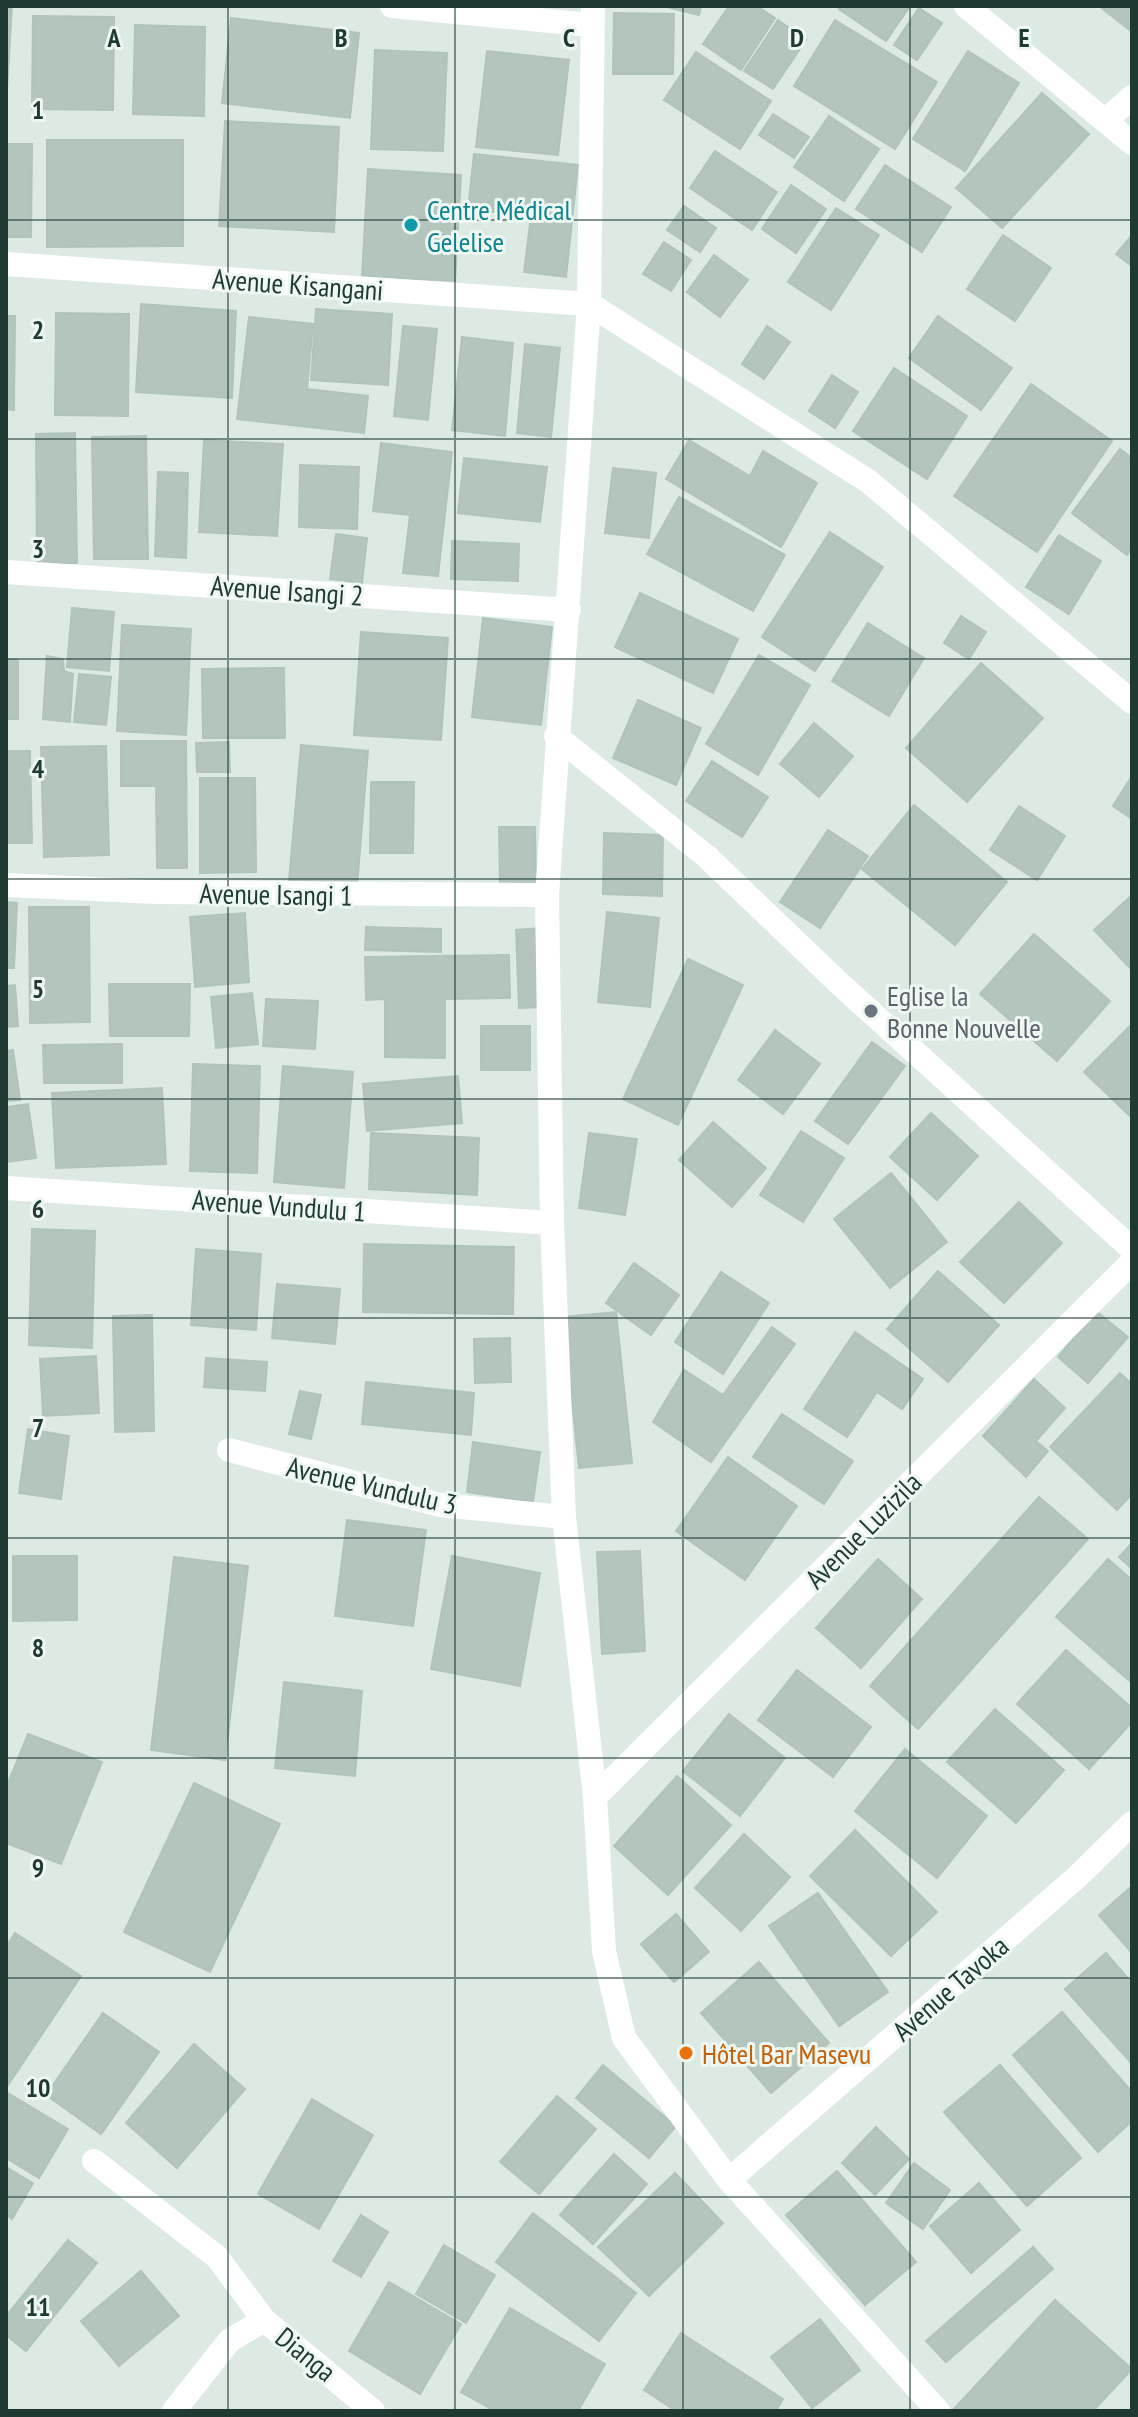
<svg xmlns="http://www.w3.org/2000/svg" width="1138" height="2417" font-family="'PT Sans Narrow',sans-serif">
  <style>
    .building { fill: #b3c5bd; stroke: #b0c4bb; stroke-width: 2 }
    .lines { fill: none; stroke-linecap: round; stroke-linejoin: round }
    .minor { stroke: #fff; stroke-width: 24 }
    .grid { fill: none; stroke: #1e3a32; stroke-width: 2; stroke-opacity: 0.55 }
    .culture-dot { fill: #0f9aa8; stroke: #eef7f2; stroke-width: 3 }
    .worship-dot { fill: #6b7280; stroke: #eef7f2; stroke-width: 3 }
    .food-dot { fill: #e8710a; stroke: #eef7f2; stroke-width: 3 }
    .labels { text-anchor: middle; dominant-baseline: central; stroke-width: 6; stroke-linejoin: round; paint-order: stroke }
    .culture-label { font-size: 28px; fill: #0d838f; stroke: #eef7f2; text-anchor: start }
    .street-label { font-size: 28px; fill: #1e3a32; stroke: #eef7f2 }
    .worship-label { font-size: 28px; fill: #5b616d; stroke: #eef7f2; text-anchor: start }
    .food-label { font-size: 28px; fill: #c56008; stroke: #eef7f2; text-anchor: start }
    .grid-label { font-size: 26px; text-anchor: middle; font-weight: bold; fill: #1e3a32; stroke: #eef7f2; stroke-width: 6; stroke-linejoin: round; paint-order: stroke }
  </style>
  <rect width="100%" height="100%" fill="#ddeae4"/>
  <path class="building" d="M6,6H12L6,107Z
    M663,6H701L699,15Z
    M729,6H757L775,18L741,70L703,44Z
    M842,6H910L886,41L839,9Z
    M1099,6H1132V32Z
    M919,8L942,23L917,60L894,45Z
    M614,13L674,14L673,74H613Z
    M33,16L114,17L113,110L32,109Z
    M231,18L359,33L350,118L222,103Z
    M778,20L806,40L773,89L744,71Z
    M835,20L937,82L895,149L794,86Z
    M135,25L205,27L204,116L133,114Z
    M375,50L447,53L443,151L371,149Z
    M487,51L569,60L558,155L476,147Z
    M968,51L1019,83L965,171L913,139Z
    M696,52L771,101L740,149L664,100Z
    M1042,93L1089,134L1002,228L956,188Z
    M773,114L809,137L794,158L759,135Z
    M829,116L879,149L844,201L794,167Z
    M225,121L339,127L334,232L219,226Z
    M47,140H183V246L47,247Z
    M6,144H32L31,237H6Z
    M715,151L777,192L752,230L690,188Z
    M474,154L578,165L566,277L524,272L531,216L468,209Z
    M885,165L951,207L922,252L856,209Z
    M368,169L461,175L455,281L362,276Z
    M791,185L826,209L796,253L762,229Z
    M684,206L716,228L700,252L667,230Z
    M836,208L879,235L831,310L788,282Z
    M1003,235L1051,268L1015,321L967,289Z
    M1132,235V266L1116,254Z
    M664,242L691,260L671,291L643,274Z
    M714,255L748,280L720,317L687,292Z
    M141,304L236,311L232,398L136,392Z
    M316,309L392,314L388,385L311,380Z
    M56,313L129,314L128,416L55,415Z
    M6,316H15L14,410L6,409Z
    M938,316L1012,368L981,410L909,358Z
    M249,317L313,324L307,389L368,396L364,433L237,419Z
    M403,326L437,329L428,420L394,416Z
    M767,326L790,342L764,379L742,364Z
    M462,337L513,343L505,436L452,430Z
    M525,344L560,348L551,437L517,433Z
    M894,368L967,416L927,479L853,431Z
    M832,375L858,392L835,428L809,411Z
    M1031,384L1112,441L1037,552L954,496Z
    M75,433L77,563H37L36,434Z
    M146,436L148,559H94L92,437Z
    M204,440L283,444L277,536L199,532Z
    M689,440L750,476L763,451L817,483L781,547L666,479Z
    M381,443L452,452L438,576L403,573L410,515L373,511Z
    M1120,449L1132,458V548L1127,555L1072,513Z
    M464,458L547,467L540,522L458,513Z
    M300,465L359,467L357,529L299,527Z
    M613,468L656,473L649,538L605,533Z
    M158,472L188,473L186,558L155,556Z
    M679,497L785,555L753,611L647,554Z
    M830,532L883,567L815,671L762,637Z
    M336,534L367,538L362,583L330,579Z
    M1059,535L1101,561L1069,614L1026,587Z
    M452,541L519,544L518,581L451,579Z
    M640,593L738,639L713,693L615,647Z
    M72,608L114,612L109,671L67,667Z
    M961,616L986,632L969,659L944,643Z
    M483,618L552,627L541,725L472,717Z
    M868,623L924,658L889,716L832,681Z
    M122,625L191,629L186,735L117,731Z
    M361,632L448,638L441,740L354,735Z
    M759,655L810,685L758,775L706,744Z
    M47,656L63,659L64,671L73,674L70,722L43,719Z
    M6,659L18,660V719H6Z
    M981,663L1043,718L967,802L906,748Z
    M284,668L285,738H203L202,669Z
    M79,674L111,677L106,725L74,722Z
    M638,700L701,728L676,785L613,758Z
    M814,723L853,756L819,797L780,764Z
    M121,741H186L187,868H157L156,786H121Z
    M229,742L230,772H197L196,743Z
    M301,745L368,751L357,887L289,881Z
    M106,746L109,855L44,857L41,747Z
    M6,751H30L32,843H6Z
    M712,761L768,797L742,837L686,801Z
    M1132,776V819L1113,806Z
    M200,778H255L256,872L200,873Z
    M371,782H414L413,853H370Z
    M914,805L1007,882L955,945L862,869Z
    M1019,806L1065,836L1037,880L990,850Z
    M499,827H535L536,887H500Z
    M828,830L868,856L820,928L780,902Z
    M604,833L663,835L662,896L603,894Z
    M1132,895V970L1094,930Z
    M6,902L17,903L14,968H6Z
    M29,907H89L90,1022L30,1023Z
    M607,912L659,918L650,1007L598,1002Z
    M245,913L249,982L195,987L190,917Z
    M366,927L441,929V952L365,950Z
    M541,928L543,1007L519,1008L516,930Z
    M1034,934L1110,1001L1057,1061L980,994Z
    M509,955L510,998L445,999V1058L385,1057V999L366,1000L365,957Z
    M688,959L743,985L678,1125L623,1099Z
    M109,984H190L189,1036H110Z
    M15,985L18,1026L6,1027V986Z
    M252,993L258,1044L216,1048L211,997Z
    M266,999L318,1001L315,1049L263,1046Z
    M1132,1024V1116L1131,1117L1084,1072Z
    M481,1026H530V1070H481Z
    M775,1030L820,1064L783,1114L738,1080Z
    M872,1042L905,1066L848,1144L815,1121Z
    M122,1044V1083H44L43,1045Z
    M13,1050L20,1100L6,1101V1051Z
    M193,1064L260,1066L257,1173L190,1171Z
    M283,1066L353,1072L344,1188L274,1182Z
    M458,1076L462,1123L367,1131L363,1084Z
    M162,1088L166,1164L56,1168L52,1093Z
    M28,1104L36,1158L6,1162V1107Z
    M931,1113L978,1156L937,1200L890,1157Z
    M713,1122L766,1168L732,1207L679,1160Z
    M801,1131L844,1158L803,1222L760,1195Z
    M371,1133L479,1138L477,1195L369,1189Z
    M589,1133L637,1139L625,1215L579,1208Z
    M891,1173L947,1242L890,1288L834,1219Z
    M1019,1202L1062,1243L1004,1303L960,1262Z
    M32,1229L95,1231L92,1348L29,1345Z
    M364,1244L514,1247L513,1314L363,1312Z
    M196,1249L261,1254L256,1330L191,1325Z
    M634,1263L679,1295L651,1335L606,1303Z
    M938,1271L999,1325L948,1382L887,1329Z
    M721,1272L769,1303L723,1374L675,1342Z
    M277,1284L340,1289L335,1344L272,1338Z
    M1096,1311L1128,1337L1088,1383L1058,1357Z
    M616,1312L632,1463L579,1468L563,1317Z
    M152,1315L154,1431L115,1432L113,1316Z
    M772,1327L795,1344L711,1462L653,1422L684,1370L723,1395Z
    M855,1332L923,1379L902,1409L877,1392L847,1437L804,1409Z
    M510,1338L511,1382L475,1383L474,1339Z
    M96,1356L99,1413L43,1416L40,1359Z
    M206,1358L267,1362L265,1391L204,1387Z
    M1120,1373L1132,1384V1494L1117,1510L1050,1447Z
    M1034,1379L1065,1408L1036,1441L1048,1451L1026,1477L983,1436Z
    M366,1382L474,1393L471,1435L362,1424Z
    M300,1391L321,1395L311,1439L289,1434Z
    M782,1414L853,1461L824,1504L753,1457Z
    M28,1429L69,1436L61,1499L19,1493Z
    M473,1442L540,1452L533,1502L467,1492Z
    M728,1457L797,1506L745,1580L676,1531Z
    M1039,1497L1088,1539L918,1729L870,1686Z
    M347,1520L426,1530L413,1626L335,1616Z
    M1132,1543V1569L1119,1557Z
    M640,1551L645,1651L602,1654L597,1552Z
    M13,1556H77V1620L13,1621Z
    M452,1556L540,1573L520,1686L431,1669Z
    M174,1557L248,1566L225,1760L151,1750Z
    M878,1559L922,1599L861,1668L816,1628Z
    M1108,1559L1132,1580V1683L1056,1617Z
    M1066,1650L1132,1708V1722L1089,1769L1017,1704Z
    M797,1670L871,1727L833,1777L758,1720Z
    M284,1682L362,1691L355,1776L275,1768Z
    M995,1709L1064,1770L1016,1823L947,1762Z
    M729,1714L785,1758L740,1816L683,1771Z
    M28,1734L102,1762L61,1864L6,1843V1788Z
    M905,1749L987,1816L937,1878L855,1811Z
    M677,1776L731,1825L668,1895L614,1846Z
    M194,1783L280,1824L210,1972L124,1932Z
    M855,1830L937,1912L891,1956L810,1876Z
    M744,1834L790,1877L741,1931L695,1888Z
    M1132,1886V1953L1099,1915Z
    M818,1893L888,1992L839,2026L769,1926Z
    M676,1914L709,1952L674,1982L641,1944Z
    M15,1933L81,1976L6,2088V1947Z
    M1106,1953L1132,1983V2064L1065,1989Z
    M759,1962L829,2043L771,2093L701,2013Z
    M1062,2012L1132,2092V2121L1098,2152L1013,2055Z
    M103,2013L159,2052L101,2134L46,2095Z
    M194,2044L245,2089L177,2168L126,2123Z
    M603,2065L676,2126L649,2158L576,2098Z
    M1000,2065L1081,2158L1027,2206L944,2112Z
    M6,2092L68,2129L39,2178L6,2158Z
    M557,2096L596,2129L539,2194L500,2162Z
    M312,2099L373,2135L319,2229L258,2194Z
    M876,2127L909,2159L875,2195L842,2163Z
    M614,2154L647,2184L593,2244L560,2215Z
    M914,2163L950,2190L923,2229L886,2203Z
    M6,2167L33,2183L12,2219L6,2215Z
    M837,2171L916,2262L865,2305L786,2215Z
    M675,2173L723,2223L649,2296L598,2247Z
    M979,2183L1020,2230L971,2273L930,2226Z
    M533,2213L636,2293L599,2341L496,2262Z
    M361,2215L388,2232L361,2277L333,2261Z
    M68,2240L97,2263L26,2351L6,2335V2316Z
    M444,2245L495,2275L466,2323L416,2294Z
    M1033,2247L1053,2269L946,2362L926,2341Z
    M141,2271L179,2316L119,2366L81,2321Z
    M389,2282L461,2324L420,2394L349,2351Z
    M1055,2300L1132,2369L1093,2411H952Z
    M510,2308L605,2364L578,2411H495L461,2392Z
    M820,2319L860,2370L812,2408L771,2357Z
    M681,2333L783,2399L776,2411H676L644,2390Z"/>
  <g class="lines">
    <path class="minor" d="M392,6L592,25
      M593,6L589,304L547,895L552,1223L564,1517L595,1797L604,1951L624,2038L729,2180L938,2411
      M966,6L1132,143
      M1106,120L1132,97
      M6,264L589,304L868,481L1132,702
      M6,572L569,610
      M556,736L706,856L840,984L1132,1249
      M6,885L158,892L547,895
      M6,1188L552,1223
      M229,1450L440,1505L564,1517
      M595,1797L1132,1262
      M94,2161L217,2257L264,2320L373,2411
      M729,2180L1077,1877L1132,1823
      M174,2411L229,2341L264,2320"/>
  </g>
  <path class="grid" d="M228,6V2411M455,6V2411M683,6V2411M910,6V2411M6,220H1132M6,439H1132M6,659H1132M6,879H1132M6,1099H1132M6,1318H1132M6,1538H1132M6,1758H1132M6,1978H1132M6,2197H1132"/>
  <circle class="culture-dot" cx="411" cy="225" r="8"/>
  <circle class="worship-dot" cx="871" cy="1011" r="8"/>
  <circle class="food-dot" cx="686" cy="2053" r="8"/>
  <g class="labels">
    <g class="culture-label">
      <text x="427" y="209">Centre Médical<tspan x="427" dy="32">Gelelise</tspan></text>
    </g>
    <g class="street-label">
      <text transform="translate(298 284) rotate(4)">Avenue Kisangani</text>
      <text transform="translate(287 590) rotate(4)">Avenue Isangi 2</text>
      <text transform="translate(276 894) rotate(1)">Avenue Isangi 1</text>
      <text transform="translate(279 1205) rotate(4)">Avenue Vundulu 1</text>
      <text transform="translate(372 1485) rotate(13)">Avenue Vundulu 3</text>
      <text transform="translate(863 1530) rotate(-45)">Avenue Luzizila</text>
      <text transform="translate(950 1988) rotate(-41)">Avenue Tavoka</text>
      <text transform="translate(306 2354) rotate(39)">Dianga</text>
    </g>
    <g class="worship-label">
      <text x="887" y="995">Eglise la<tspan x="887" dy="32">Bonne Nouvelle</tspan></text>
    </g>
    <g class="food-label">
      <text x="702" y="2053">Hôtel Bar Masevu</text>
    </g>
  </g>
  <g class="grid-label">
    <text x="114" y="47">A</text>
    <text x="341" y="47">B</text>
    <text x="569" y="47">C</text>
    <text x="797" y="47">D</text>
    <text x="1024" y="47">E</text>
    <text x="38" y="119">1</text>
    <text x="38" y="339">2</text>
    <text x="38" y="558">3</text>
    <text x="38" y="778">4</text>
    <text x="38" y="998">5</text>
    <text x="38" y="1218">6</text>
    <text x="38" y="1437">7</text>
    <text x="38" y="1657">8</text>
    <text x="38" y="1877">9</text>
    <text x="38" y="2097">10</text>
    <text x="38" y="2316">11</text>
  </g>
  <rect width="1138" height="2417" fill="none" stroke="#1e3a32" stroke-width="16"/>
</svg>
